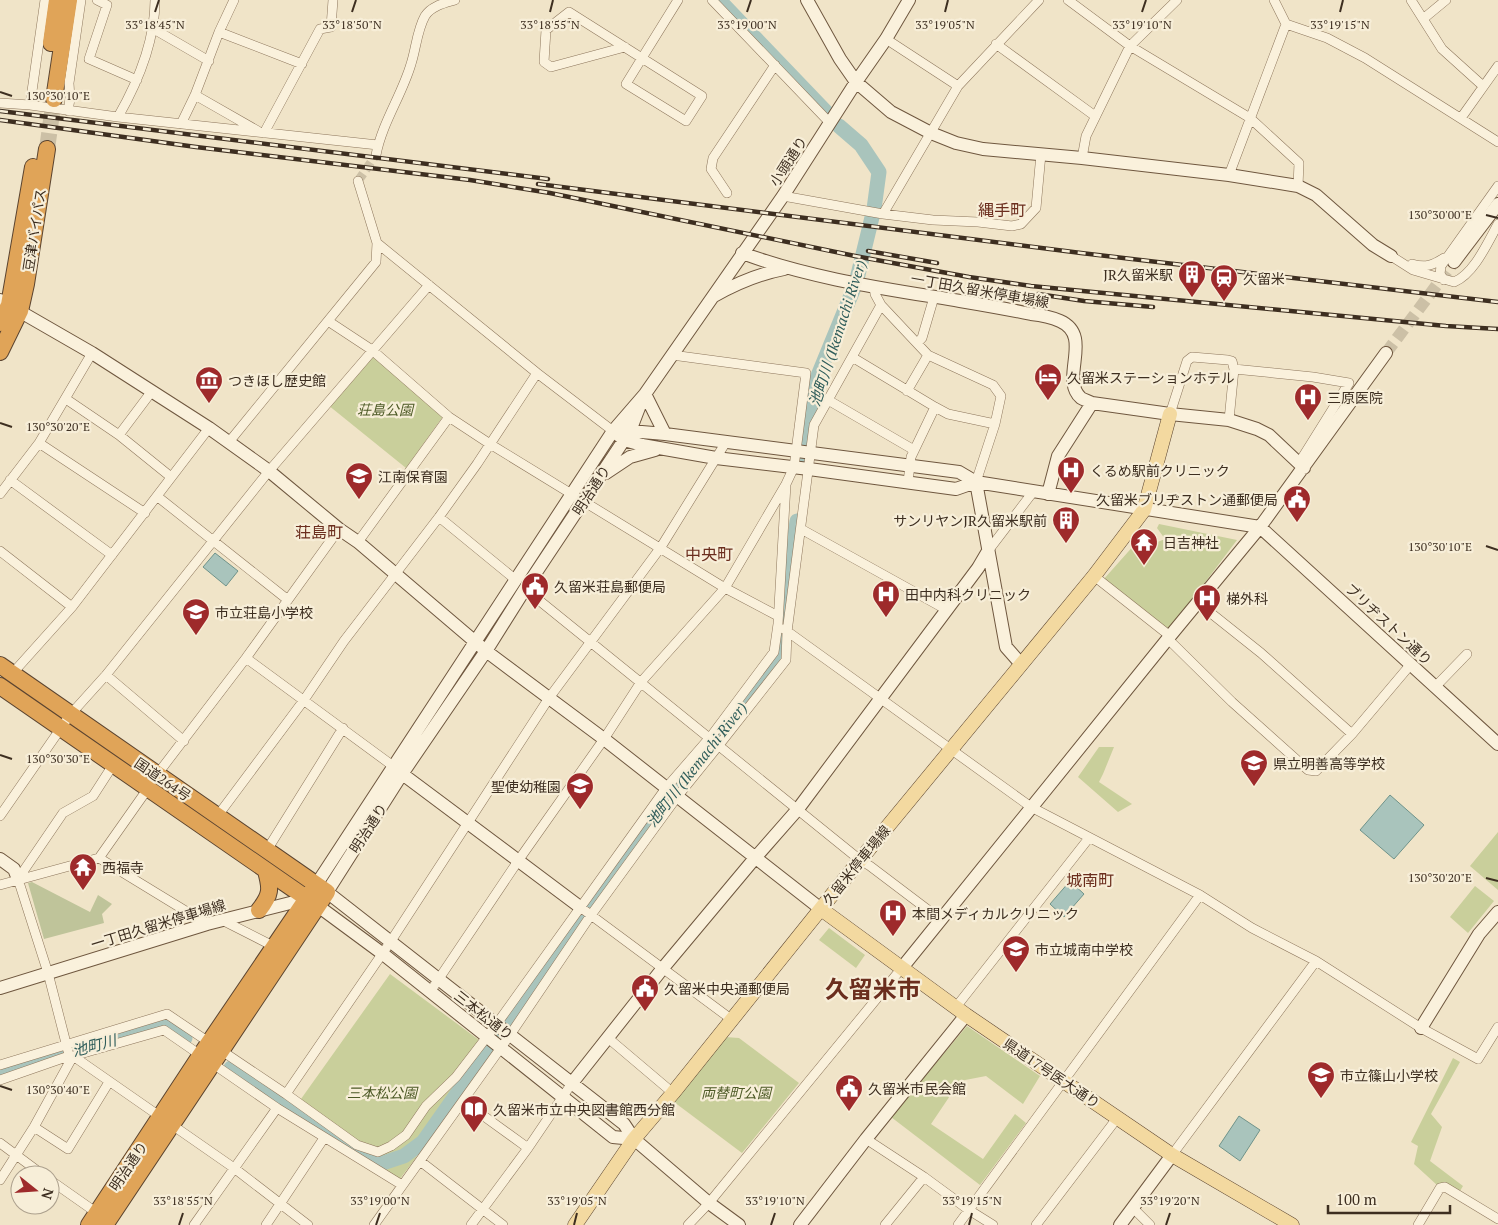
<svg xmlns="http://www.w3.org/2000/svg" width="1498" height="1225" font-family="'PT Serif','Noto Sans JP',serif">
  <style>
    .green { fill: #c9cf9b }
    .cemetery { fill: #bfc49a }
    .water { fill: #a9c4bc; stroke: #6f938a }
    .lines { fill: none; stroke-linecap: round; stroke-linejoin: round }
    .river { stroke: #a9c4bc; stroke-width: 15 }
    .street-tunnel { stroke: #ccc0a6; stroke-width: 9; stroke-dasharray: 9 4.5; stroke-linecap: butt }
    .secondary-tunnel { stroke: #ccc0a6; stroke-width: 12; stroke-dasharray: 12 6; stroke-linecap: butt }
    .highway-tunnel { stroke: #ccc0a6; stroke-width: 16; stroke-dasharray: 16 8; stroke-linecap: butt }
    .street-casing { stroke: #8d765c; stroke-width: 10 }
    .secondary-casing { stroke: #6f573f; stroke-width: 14 }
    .primary-casing { stroke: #5b4430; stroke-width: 15 }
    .highway-casing { stroke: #5b4430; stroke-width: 18 }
    .street { stroke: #faf1dc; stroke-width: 9 }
    .secondary { stroke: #faf1dc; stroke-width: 12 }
    .primary { stroke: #f3d9a0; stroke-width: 14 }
    .highway { stroke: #e0a458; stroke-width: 16 }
    .rail-casing { stroke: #3d2e20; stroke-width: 4.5 }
    .rail { stroke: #f7eed8; stroke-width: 2.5; stroke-dasharray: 8; stroke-linecap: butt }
    .ticks { fill: none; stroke: #3d2e20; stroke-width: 2 }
    .labels { text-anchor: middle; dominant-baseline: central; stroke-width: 4.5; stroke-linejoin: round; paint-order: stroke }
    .street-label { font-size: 14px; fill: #3d2e20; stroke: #f7eed8 }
    .poi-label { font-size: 14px; fill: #3d2e20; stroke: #f7eed8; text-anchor: start }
    .park-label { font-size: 14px; font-style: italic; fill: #4d5a26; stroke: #f7eed8 }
    .water-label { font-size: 15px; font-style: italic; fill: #2f5d5a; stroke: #f7eed8 }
    .quarter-label { font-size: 16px; fill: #6b2e1e; stroke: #f7eed8 }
    .town-label { font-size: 24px; font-weight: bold; fill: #6b2e1e; stroke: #f7eed8 }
    .ticks-label { font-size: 12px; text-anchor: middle; fill: #3d2e20; stroke: #f7eed8; stroke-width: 4.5; stroke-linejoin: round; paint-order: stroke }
  </style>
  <rect width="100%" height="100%" fill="#f0e4c8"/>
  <path class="green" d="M372,354L444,415L406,468L328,405Z
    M1159,524L1237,540L1169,630L1103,580L1144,534L1155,543L1165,539L1157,528Z
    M1099,747H1114L1103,774L1099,782L1132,804L1118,812L1078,777Z
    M1498,832V890L1470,866Z
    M1475,886L1494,901L1468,933L1450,917Z
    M829,928L865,955L856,968L819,940Z
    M390,974L479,1040L480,1044L415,1159L399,1180L291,1113Z
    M967,1026L1040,1076L1023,1104L986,1076L960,1081L931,1124L983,1159L1015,1114L1026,1123L980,1185L891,1117Z
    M725,1037L739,1038L799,1083L742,1153L674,1102Z
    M1453,1058L1460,1062L1431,1114L1442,1127L1430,1161L1463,1186L1460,1191L1446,1184L1437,1185L1414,1164L1418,1146L1411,1142Z"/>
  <path class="cemetery" d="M32,882L90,912L98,895L112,904L102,914L104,923L44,939L28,883Z"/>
  <path class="water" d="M215,553L238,571L226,586L203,567Z
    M1390,795L1424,825L1394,859L1360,830Z
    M1070,881L1084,894L1064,917L1050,904Z
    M1239,1116L1260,1130L1240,1161L1219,1146Z"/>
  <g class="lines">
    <path class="river" d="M719,0L827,113
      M804,466L813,395L817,378L856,283L874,209L879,172L861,145L839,126
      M231,1068L374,1163L380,1164L404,1156L423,1142L480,1061L512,1020L580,918L680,782L776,660L780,649L797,521
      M0,1071L166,1025L185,1038"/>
    <path class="street-tunnel" d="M358,181L376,155"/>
    <path class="secondary-tunnel" d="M1386,353L1454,262"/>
    <path class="highway-tunnel" d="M47,149L54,99"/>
    <g class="street-casing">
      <path id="street" d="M97,0L107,5L89,59L137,80
        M712,0L830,123
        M1068,0L1130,46L1250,118L1299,163L1298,186
        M1274,0L1286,24L1327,38L1365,58L1498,142
        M1411,0L1442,49L1483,86
        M1423,19L1446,0
        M152,28L209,61
        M219,32L302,64
        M886,39L958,86
        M996,44L1095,116
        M625,47L551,67L544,62L546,30L569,12L702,96L686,121L626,84L642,58L678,0
        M195,95L258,131
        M0,103L30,105L118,117L378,145
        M30,105L45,0
        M68,111L70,99L69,83L81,0
        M118,117C138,82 155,42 155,0
        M1461,118L1498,66
        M181,124L195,95L219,32L234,0
        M264,133L320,29L331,27L333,0
        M376,155C382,123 402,95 411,64C416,49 417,30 425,16C431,6 445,3 455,0
        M1082,158L1086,136L1130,46L1177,0
        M1229,175L1286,24
        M727,193L711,169L713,158L775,65
        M783,196L883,214L933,220L978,222L1012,226L1021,224L1036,208L1041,154
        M883,214L958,86L1039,0
        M377,243L537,373L613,431
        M1391,256L1413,270L1454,282C1474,274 1488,242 1498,224
        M1412,264C1426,268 1433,265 1444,258
        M1444,280L1440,274L1441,266L1498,186
        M874,286L875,294L881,305L928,355L993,385L1001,396L995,424L976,482
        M328,321L372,350L449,417L490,444L725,588L778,616
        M917,343L922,338L934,297
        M852,357L935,407L948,414L995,424
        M1234,369L1313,377L1349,383L1299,463
        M907,391L928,355
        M66,399L119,435L171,477
        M828,400L914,450
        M1170,414L1187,361L1192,357L1228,360L1232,361L1234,369L1229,420
        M119,435L152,391
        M229,442L376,262L377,243L358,181
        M39,443L145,513
        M10,480L112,555
        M908,482L911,457L935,407
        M0,494L39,443L92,353
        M158,497L288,600
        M439,517L516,580
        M801,529L947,610
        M358,542L449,417
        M0,551L72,607
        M988,551L1033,492
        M1094,576L1170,636
        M525,589L860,860L870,866L940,919
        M1197,602L1261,653L1352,734
        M784,629L1031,807L1200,895L1252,928L1316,961L1421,1028L1478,1059L1498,1027
        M1168,639L1232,702L1308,770L1316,771L1352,734L1411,664
        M246,658L393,766
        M11,675L72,607L209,428
        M106,675L184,741
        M1435,687L1467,654
        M156,776L246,658L339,529
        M0,816L70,715L106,675L269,471L429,285
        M216,818L304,700L344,641L439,517L477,464L537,373
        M267,850L343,728
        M99,858L207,924
        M18,879L48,973L68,1051
        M18,879L63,813L93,796L113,765
        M0,885L99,858L149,787
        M580,907L731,1019
        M222,920L275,947
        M430,992L518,861L604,739L641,682L725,588L786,484L794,467L806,373L672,355
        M956,1007L1089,838
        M608,1038L673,1093
        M73,1056L234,1168L308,1225
        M0,1065L167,1014L286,1094L357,1145L378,1152L391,1146L406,1135L426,1106L456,1077L496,1025L666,788L712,735L774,652L778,624L786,484
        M0,1080L69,1056H73L164,1030L277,1108L402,1185
        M286,1094L391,941L549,698L661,547L726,442
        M463,1101L528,1148
        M34,1127L68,1149L109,1082
        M866,1139L924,1177L969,1210L993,1225
        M0,1143L43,1175
        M1172,1155L1316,961
        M420,1161L503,1225
        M0,1180L34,1127L73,1056
        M50,1180L97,1213
        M1133,1208L1150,1225
        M194,1225L277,1108
        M266,1225L324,1138
        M374,1225L510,1035L591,915L677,797L719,745L786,660L787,632L814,425L881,305
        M471,1225L528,1148L572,1083
        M688,1225L709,1203L901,969
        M885,1225L924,1177
        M958,1225L1200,895
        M1036,1225L1118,1117
        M1418,1225L1440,1188L1445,1187L1498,1219"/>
    </g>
    <g class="secondary-casing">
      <path id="secondary" d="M807,0L840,59L856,82L891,112L931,133L956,143L983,149L1082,158L1229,175L1298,186L1316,195L1373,245L1391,256
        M742,253C812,279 887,289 960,301C984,305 1007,309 1031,314C1040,315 1051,317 1060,321C1094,336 1059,379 1081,398C1084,400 1089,401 1092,403L1170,414L1229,420L1257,429L1269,435L1304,468
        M1454,262L1498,204
        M714,296C737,283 758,274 784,269
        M0,300L92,353L209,428L269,471L339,529L358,542L486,651L604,739L821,909
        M645,394L665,434
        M613,431H630L665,434L959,472L976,482L1260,527
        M618,435L624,440L642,445L716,458L809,469L956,489L976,482
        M606,473L630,457L655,450
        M976,482L1006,647L1021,664
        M1048,494L1058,456L1092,403
        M1260,527L1498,744
        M397,770L580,907
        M0,859L14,869L18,879
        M316,885L613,431L645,394L783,196L856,82L886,39L909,0
        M327,892L402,774L486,651L525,589L630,431L640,405
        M327,892L624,1124L634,1139L709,1203L739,1225
        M318,906L383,954L613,1137L634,1139
        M901,969L1170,636L1260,527L1386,353
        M0,988L207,924L310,898
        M1421,1028L1479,934L1498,912
        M572,1083L663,968L755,858L798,809L978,568L988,551
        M800,1225L866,1139L966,1015
        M1120,1225L1172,1155"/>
    </g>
    <g class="primary-casing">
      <path id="primary" d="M821,909L966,1015L1172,1155L1292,1225
        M575,1225L634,1139L673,1093L860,860L1094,576L1144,510L1170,414"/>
    </g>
    <g class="highway-casing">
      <path id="highway" d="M51,43L57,0
        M54,99L69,0
        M0,323L9,305L33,167
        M0,352L20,311L26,284L47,149
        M0,665L327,892L105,1225
        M0,686L315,904
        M259,910C271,895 271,889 266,871
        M89,1225L200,1056L316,885"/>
    </g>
    <use href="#street" class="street"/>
    <use href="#secondary" class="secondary"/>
    <use href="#primary" class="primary"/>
    <use href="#highway" class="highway"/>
    <g class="rail-casing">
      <path id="rail" d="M0,111L548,179
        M0,120L196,147L470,180L550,193L855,256L969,277L1031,286L1446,326L1498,329
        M538,184L1081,253L1498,302
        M868,251L937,263
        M1038,294L1084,301L1153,307"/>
    </g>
    <use href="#rail" class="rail"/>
  </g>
  <path class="ticks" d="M155,12L159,0M352,12L356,0M550,12L553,0M747,12L751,0M945,12L948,0M1142,12L1146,0M1340,12L1343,0M0,92L12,96M1486,215L1498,218M0,423L12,427M1486,546L1498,550M0,755L12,759M1486,878L1498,881M0,1086L12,1090M179,1225L183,1213M376,1225L380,1213M574,1225L577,1213M771,1225L775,1213M969,1225L972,1213M1166,1225L1170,1213"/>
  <defs>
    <g id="building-pin" transform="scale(1.4375)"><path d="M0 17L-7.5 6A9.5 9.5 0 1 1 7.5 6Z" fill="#9e2a2b" stroke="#f7eed8"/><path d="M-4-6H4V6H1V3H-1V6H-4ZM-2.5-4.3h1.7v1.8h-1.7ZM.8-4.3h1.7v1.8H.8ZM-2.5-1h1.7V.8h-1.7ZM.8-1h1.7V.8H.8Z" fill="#fff"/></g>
    <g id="station-pin" transform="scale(1.4375)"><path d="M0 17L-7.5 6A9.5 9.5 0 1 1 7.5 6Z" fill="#9e2a2b" stroke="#f7eed8"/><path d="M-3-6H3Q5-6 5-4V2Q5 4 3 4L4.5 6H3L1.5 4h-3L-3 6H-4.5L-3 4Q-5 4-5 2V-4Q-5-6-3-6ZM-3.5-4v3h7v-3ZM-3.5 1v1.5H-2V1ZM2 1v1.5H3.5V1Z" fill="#fff"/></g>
    <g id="hotel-pin" transform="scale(1.4375)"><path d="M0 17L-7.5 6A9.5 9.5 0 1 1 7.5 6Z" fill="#9e2a2b" stroke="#f7eed8"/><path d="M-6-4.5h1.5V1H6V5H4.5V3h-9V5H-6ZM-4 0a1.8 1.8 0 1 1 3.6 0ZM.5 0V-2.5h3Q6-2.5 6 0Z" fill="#fff"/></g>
    <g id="museum-pin" transform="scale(1.4375)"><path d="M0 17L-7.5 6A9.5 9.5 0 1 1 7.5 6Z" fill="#9e2a2b" stroke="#f7eed8"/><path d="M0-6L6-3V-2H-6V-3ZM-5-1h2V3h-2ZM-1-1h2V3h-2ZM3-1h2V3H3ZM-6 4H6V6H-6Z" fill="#fff"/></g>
    <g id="hospital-pin" transform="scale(1.4375)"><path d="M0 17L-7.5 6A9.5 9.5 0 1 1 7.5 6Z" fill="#9e2a2b" stroke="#f7eed8"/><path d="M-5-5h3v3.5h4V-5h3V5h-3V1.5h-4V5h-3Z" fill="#fff"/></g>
    <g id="school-pin" transform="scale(1.4375)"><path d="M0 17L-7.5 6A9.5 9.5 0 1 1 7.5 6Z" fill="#9e2a2b" stroke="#f7eed8"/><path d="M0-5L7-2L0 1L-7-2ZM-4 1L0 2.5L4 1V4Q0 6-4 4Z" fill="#fff"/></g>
    <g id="civic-pin" transform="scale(1.4375)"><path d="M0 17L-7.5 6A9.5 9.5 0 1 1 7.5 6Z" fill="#9e2a2b" stroke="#f7eed8"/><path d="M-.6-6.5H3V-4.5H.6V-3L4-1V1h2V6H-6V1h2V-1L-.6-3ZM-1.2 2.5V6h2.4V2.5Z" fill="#fff"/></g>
    <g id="temple-pin" transform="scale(1.4375)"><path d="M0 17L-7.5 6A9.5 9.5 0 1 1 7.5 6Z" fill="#9e2a2b" stroke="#f7eed8"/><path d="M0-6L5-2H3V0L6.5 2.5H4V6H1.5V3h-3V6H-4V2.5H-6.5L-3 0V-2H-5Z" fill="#fff"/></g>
    <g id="library-pin" transform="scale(1.4375)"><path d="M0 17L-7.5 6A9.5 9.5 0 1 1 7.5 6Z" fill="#9e2a2b" stroke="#f7eed8"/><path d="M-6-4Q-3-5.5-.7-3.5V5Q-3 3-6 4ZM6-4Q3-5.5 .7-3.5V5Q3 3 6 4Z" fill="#fff"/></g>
  </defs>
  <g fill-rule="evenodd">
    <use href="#building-pin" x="1192" y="274"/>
    <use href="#station-pin" x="1224" y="278"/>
    <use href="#hotel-pin" x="1048" y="377"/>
    <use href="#museum-pin" x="209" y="380"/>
    <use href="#hospital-pin" x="1308" y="397"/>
    <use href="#hospital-pin" x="1071" y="470"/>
    <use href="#school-pin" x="359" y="476"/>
    <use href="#civic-pin" x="1297" y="499"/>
    <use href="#building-pin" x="1066" y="520"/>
    <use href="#temple-pin" x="1144" y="542"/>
    <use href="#civic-pin" x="535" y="586"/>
    <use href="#hospital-pin" x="886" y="594"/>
    <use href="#hospital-pin" x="1207" y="598"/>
    <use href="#school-pin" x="196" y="612"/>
    <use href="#school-pin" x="1254" y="763"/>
    <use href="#school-pin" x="580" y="786"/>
    <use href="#temple-pin" x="83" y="867"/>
    <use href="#hospital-pin" x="893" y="913"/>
    <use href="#school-pin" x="1016" y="949"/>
    <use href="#civic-pin" x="645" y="988"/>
    <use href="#school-pin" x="1321" y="1075"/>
    <use href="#civic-pin" x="849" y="1088"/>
    <use href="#library-pin" x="474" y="1109"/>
  </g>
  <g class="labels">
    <g class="street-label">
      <text transform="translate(788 161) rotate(-57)">小頭通り</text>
      <text transform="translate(34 230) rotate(-81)">豆津バイパス</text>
      <text transform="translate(980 290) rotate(10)">一丁田久留米停車場線</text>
      <text transform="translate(591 490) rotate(-57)">明治通り</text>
      <text transform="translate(1389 624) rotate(43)">ブリヂストン通り</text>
      <text transform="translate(163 779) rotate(34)">国道264号</text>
      <text transform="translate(368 828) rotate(-57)">明治通り</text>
      <text transform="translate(856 865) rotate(-51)">久留米停車場線</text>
      <text transform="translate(158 924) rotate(-17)">一丁田久留米停車場線</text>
      <text transform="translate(484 1015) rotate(38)">三本松通り</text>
      <text transform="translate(1052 1073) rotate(34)">県道17号医大通り</text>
      <text transform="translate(128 1166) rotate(-56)">明治通り</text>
    </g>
    <g class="poi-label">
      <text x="1173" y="274" text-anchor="end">JR久留米駅</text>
      <text x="1243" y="278">久留米</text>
      <text x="1067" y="377">久留米ステーションホテル</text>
      <text x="228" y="380">つきほし歴史館</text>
      <text x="1327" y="397">三原医院</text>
      <text x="1090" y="470">くるめ駅前クリニック</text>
      <text x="378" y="476">江南保育園</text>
      <text x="1278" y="499" text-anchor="end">久留米ブリヂストン通郵便局</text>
      <text x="1047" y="520" text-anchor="end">サンリヤンJR久留米駅前</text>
      <text x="1163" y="542">日吉神社</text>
      <text x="554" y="586">久留米荘島郵便局</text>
      <text x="905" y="594">田中内科クリニック</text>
      <text x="1226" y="598">梯外科</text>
      <text x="215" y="612">市立荘島小学校</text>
      <text x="1273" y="763">県立明善高等学校</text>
      <text x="561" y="786" text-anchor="end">聖使幼稚園</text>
      <text x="102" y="867">西福寺</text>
      <text x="912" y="913">本間メディカルクリニック</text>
      <text x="1035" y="949">市立城南中学校</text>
      <text x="664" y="988">久留米中央通郵便局</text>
      <text x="1340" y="1075">市立篠山小学校</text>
      <text x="868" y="1088">久留米市民会館</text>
      <text x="493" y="1109">久留米市立中央図書館西分館</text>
    </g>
    <g class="park-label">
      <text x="385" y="409">荘島公園</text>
      <text x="382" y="1092">三本松公園</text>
      <text x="736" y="1092">両替町公園</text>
    </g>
    <g class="water-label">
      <text transform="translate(837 333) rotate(-72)">池町川 (Ikemachi River)</text>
      <text transform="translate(696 764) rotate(-52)">池町川 (Ikemachi River)</text>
      <text transform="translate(94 1045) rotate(-15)">池町川</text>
    </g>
    <g class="quarter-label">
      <text x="1002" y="210">縄手町</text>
      <text x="319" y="532">荘島町</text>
      <text x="709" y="554">中央町</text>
      <text x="1090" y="880">城南町</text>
    </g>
    <g class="town-label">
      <text x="873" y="989">久留米市</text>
    </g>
  </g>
  <g class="ticks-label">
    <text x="155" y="29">33°18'45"N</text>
    <text x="352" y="29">33°18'50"N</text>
    <text x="550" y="29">33°18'55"N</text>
    <text x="747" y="29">33°19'00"N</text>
    <text x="945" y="29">33°19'05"N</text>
    <text x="1142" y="29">33°19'10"N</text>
    <text x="1340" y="29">33°19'15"N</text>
    <text x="58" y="100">130°30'10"E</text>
    <text x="1440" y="219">130°30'00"E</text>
    <text x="58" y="431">130°30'20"E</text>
    <text x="1440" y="551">130°30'10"E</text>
    <text x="58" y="763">130°30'30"E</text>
    <text x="1440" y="882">130°30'20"E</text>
    <text x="58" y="1094">130°30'40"E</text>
    <text x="183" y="1205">33°18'55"N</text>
    <text x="380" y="1205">33°19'00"N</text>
    <text x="577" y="1205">33°19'05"N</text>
    <text x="775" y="1205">33°19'10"N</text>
    <text x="972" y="1205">33°19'15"N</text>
    <text x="1170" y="1205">33°19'20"N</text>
  </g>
  <g transform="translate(35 1190) rotate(107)"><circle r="24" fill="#f7eed8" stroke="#ada18e"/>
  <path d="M0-4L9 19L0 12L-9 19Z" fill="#9e2a2b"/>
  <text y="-8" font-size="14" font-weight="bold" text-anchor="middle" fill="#3d2e20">N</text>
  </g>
  <path d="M1328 1205v8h122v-8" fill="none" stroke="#3d2e20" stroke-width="2.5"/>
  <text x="1336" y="1205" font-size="15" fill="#3d2e20" stroke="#f7eed8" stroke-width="4" paint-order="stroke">100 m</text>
</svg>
